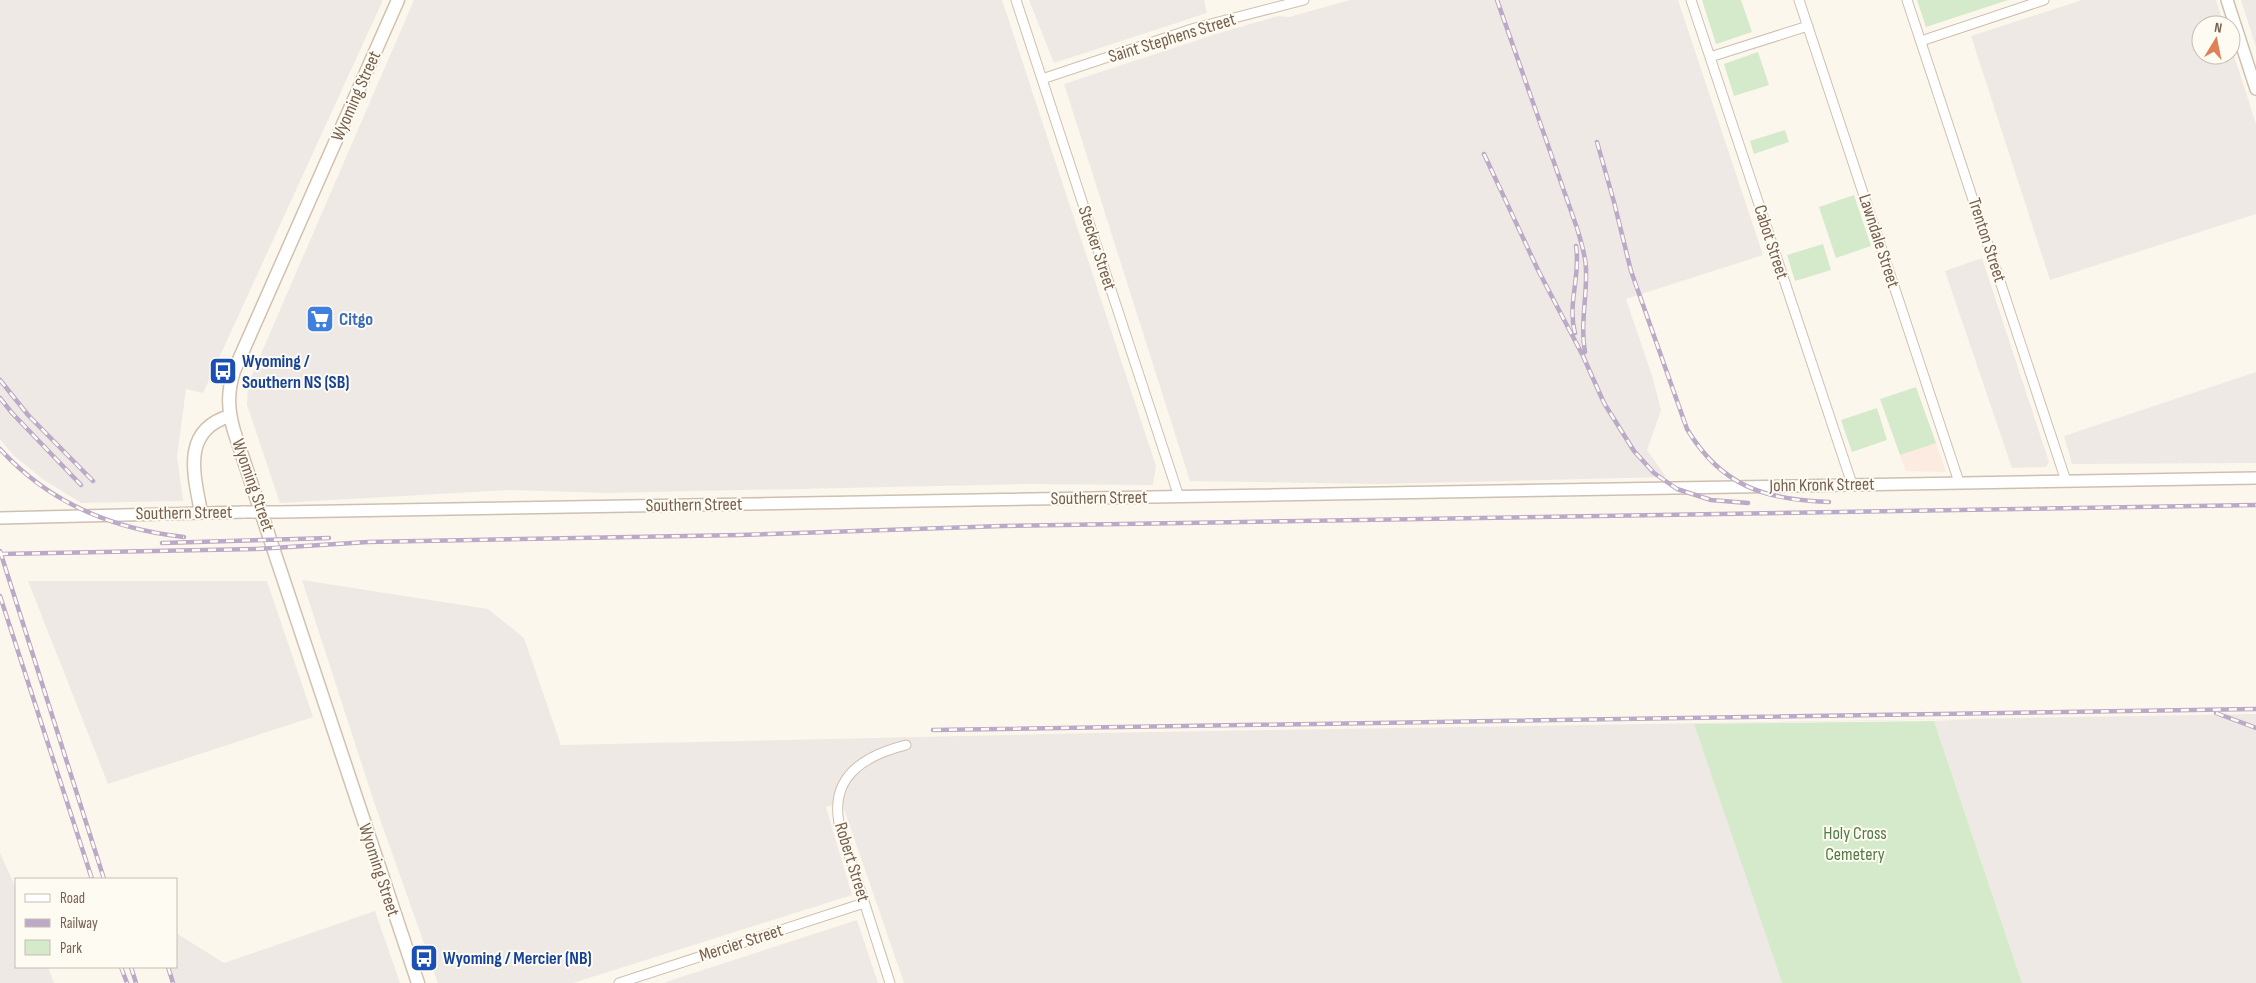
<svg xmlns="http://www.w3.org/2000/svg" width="2256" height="983" font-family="'Sofia Sans Condensed',sans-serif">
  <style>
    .commercial { fill: #fbebe0 }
    .industrial { fill: #eee9e4 }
    .green { fill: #d4eaca }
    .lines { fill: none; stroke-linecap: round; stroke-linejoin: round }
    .minor-casing { stroke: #cec0b1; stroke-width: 11 }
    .tertiary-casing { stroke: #cec0b1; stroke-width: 14 }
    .secondary-casing { stroke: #d1c1af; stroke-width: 15 }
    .minor { stroke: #fff; stroke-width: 9 }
    .tertiary { stroke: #fff; stroke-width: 11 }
    .secondary { stroke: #fff; stroke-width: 12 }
    .rail-casing { stroke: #bba9c7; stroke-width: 4.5 }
    .rail { stroke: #fefbf2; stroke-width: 2.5; stroke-dasharray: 8; stroke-linecap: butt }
    .tertiary-bridge-casing { stroke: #cec0b1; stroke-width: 14; stroke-linecap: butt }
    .tertiary-bridge { stroke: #fff; stroke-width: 11 }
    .labels { text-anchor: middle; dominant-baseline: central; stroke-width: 4; stroke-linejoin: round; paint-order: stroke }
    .street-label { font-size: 18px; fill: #77604f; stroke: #fefbf2 }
    .shop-label { font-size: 18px; font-weight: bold; fill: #366cbe; stroke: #fefbf2; text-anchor: start }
    .transit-label { font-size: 18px; font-weight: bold; fill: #164399; stroke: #fefbf2; text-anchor: start }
    .park-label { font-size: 18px; fill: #527c47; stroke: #fefbf2 }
  </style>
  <rect width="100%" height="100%" fill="#fcf7ec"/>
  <path class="commercial" d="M1936,443L1946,472L1906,471L1900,455Z"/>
  <path class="industrial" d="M0,0H383L203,393L186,389L177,457L183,501L81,503L44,480L13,455L0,439Z
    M414,0H1002L1156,466L1153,485L1025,484L607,493L511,490L280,503L247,405L248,384Z
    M1029,0H1204L1207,13L1054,63Z
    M1350,0H1678L1763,255L1626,299L1653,379L1661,410L1647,450L1666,477L1379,484L1190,481L1064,84L1216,34L1278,16L1289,17Z
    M2082,0H2216L2224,25H2201V55H2231V46L2256,124V214L2050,280L1971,36Z
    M2241,0H2256V47Z
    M1982,258L2049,462L2046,467L2012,468L1945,271Z
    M2256,372V463L2072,464L2064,436Z
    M302,580L488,609L524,638L561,745L1094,733L2256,714V983H2022L1934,721L1974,719L1694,724L1782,983H904L842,803L826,807L852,895L573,983H438L374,802Z
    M28,581H267L313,717L108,784Z
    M0,853L16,888V967H48L54,983H0Z
    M375,911L400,983H174L169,967H176V933L224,963Z
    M857,920L878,983H664L675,979Z"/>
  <path class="green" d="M1702,0H1741L1752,32L1716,44Z
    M1917,0H2008L1926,27Z
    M1758,52L1769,85L1734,96L1724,64Z
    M1785,130L1789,142L1754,154L1750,141Z
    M1854,195L1871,246L1836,258L1819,207Z
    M1823,244L1831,270L1795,281L1787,255Z
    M1916,387L1936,443L1900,455L1880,399Z
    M1877,408L1887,440L1852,452L1841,420Z
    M1934,721L2022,983H1782L1694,724Z"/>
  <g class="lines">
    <g class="minor-casing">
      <path id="minor" d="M1016,0L1179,497
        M1691,0L1852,484
        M1799,0L1959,482
        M1907,0L2066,481
        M1921,41L2044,0
        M1710,57L1808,26
        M1042,79L1195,28L1304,0
        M619,983L864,903
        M890,983L839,823C830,775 866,755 906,745"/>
    </g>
    <g class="tertiary-casing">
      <path id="tertiary" d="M2227,0L2256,89
        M281,512L2256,478
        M0,518L245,512"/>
    </g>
    <g class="secondary-casing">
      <path id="secondary" d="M398,0L234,371C227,393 228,410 234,431L418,983
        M201,512C194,475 181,430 230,416"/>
    </g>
    <use href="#minor" class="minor"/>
    <use href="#tertiary" class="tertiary"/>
    <use href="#secondary" class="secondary"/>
    <g class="rail-casing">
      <path id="rail" d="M1497,0L1577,228C1581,242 1586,256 1586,270C1587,298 1580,324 1585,352
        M1597,142L1614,202L1631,271L1687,429C1721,486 1765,500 1829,502
        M1484,154L1538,270L1583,356L1604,403L1634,451L1654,473L1677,489L1711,500L1748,503
        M1575,333C1567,304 1581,275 1576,246
        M0,380L28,415L93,481
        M0,398L12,413L81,485
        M0,449C49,503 112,529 184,537
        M162,543L329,538
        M0,551L104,879
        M0,554L257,549L368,542L740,535L1002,526L2256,505
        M0,596L92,879
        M2216,713L2256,728
        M933,730L2256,709
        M121,967L127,983
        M131,967L136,983
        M168,967L173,983"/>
    </g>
    <use href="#rail" class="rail"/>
    <g class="tertiary-bridge-casing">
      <path id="tertiary-bridge" d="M245,512H281"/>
    </g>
    <use href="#tertiary-bridge" class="tertiary-bridge"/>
  </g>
  <defs>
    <g id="supermarket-square" transform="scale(1.4375)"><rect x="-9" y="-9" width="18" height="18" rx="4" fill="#3f7fe0" stroke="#fefbf2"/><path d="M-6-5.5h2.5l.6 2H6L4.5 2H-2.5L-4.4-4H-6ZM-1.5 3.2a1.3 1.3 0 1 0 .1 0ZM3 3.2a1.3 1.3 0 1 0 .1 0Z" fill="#fff"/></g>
    <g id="bus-square" transform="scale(1.4375)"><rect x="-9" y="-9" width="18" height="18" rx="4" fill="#1a4fb4" stroke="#fefbf2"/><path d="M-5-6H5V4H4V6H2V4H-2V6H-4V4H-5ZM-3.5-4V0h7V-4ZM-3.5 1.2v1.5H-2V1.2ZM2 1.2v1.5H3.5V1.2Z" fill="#fff"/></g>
  </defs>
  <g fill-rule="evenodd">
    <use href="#supermarket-square" x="320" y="319"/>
    <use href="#bus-square" x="223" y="371"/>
    <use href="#bus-square" x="424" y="958"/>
  </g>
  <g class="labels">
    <g class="street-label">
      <text transform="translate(1172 38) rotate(-17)">Saint Stephens Street</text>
      <text transform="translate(356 96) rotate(-66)">Wyoming Street</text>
      <text transform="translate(1987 240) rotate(72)">Trenton Street</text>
      <text transform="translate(1879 241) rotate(72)">Lawndale Street</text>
      <text transform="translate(1771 242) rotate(72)">Cabot Street</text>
      <text transform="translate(1097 248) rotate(72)">Stecker Street</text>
      <text transform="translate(253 485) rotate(71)">Wyoming Street</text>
      <text transform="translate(1822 485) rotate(-1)">John Kronk Street</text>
      <text transform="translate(1099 498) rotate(-1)">Southern Street</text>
      <text transform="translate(694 505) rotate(-1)">Southern Street</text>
      <text transform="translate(184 513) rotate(-1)">Southern Street</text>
      <text transform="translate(852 862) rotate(73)">Robert Street</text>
      <text transform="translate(379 870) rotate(72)">Wyoming Street</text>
      <text transform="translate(741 943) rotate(-18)">Mercier Street</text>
    </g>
    <g class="shop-label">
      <text x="339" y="319">Citgo</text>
    </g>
    <g class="transit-label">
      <text x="242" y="361">Wyoming /<tspan x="242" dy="21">Southern NS (SB)</tspan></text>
      <text x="443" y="958">Wyoming / Mercier (NB)</text>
    </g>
    <g class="park-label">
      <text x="1855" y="833">Holy Cross<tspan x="1855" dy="21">Cemetery</tspan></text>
    </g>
  </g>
  <rect x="15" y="878" width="162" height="90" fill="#fefbf2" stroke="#c8bdb1"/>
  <rect x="25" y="894" width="25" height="8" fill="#ffffff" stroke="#c8bdb1"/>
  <text x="60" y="903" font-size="15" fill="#77604f">Road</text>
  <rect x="25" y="919" width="25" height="8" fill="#bba9c7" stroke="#c8bdb1"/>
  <text x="60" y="928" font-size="15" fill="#77604f">Railway</text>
  <rect x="25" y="940" width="25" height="15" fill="#d4eaca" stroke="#c8bdb1"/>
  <text x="60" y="953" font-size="15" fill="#77604f">Park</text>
  <g transform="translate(2216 40) rotate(10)"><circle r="24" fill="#fefbf2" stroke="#c8bdb1"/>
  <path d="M0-4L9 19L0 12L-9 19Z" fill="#df8157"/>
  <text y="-8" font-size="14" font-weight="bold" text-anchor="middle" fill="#77604f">N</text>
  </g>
</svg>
